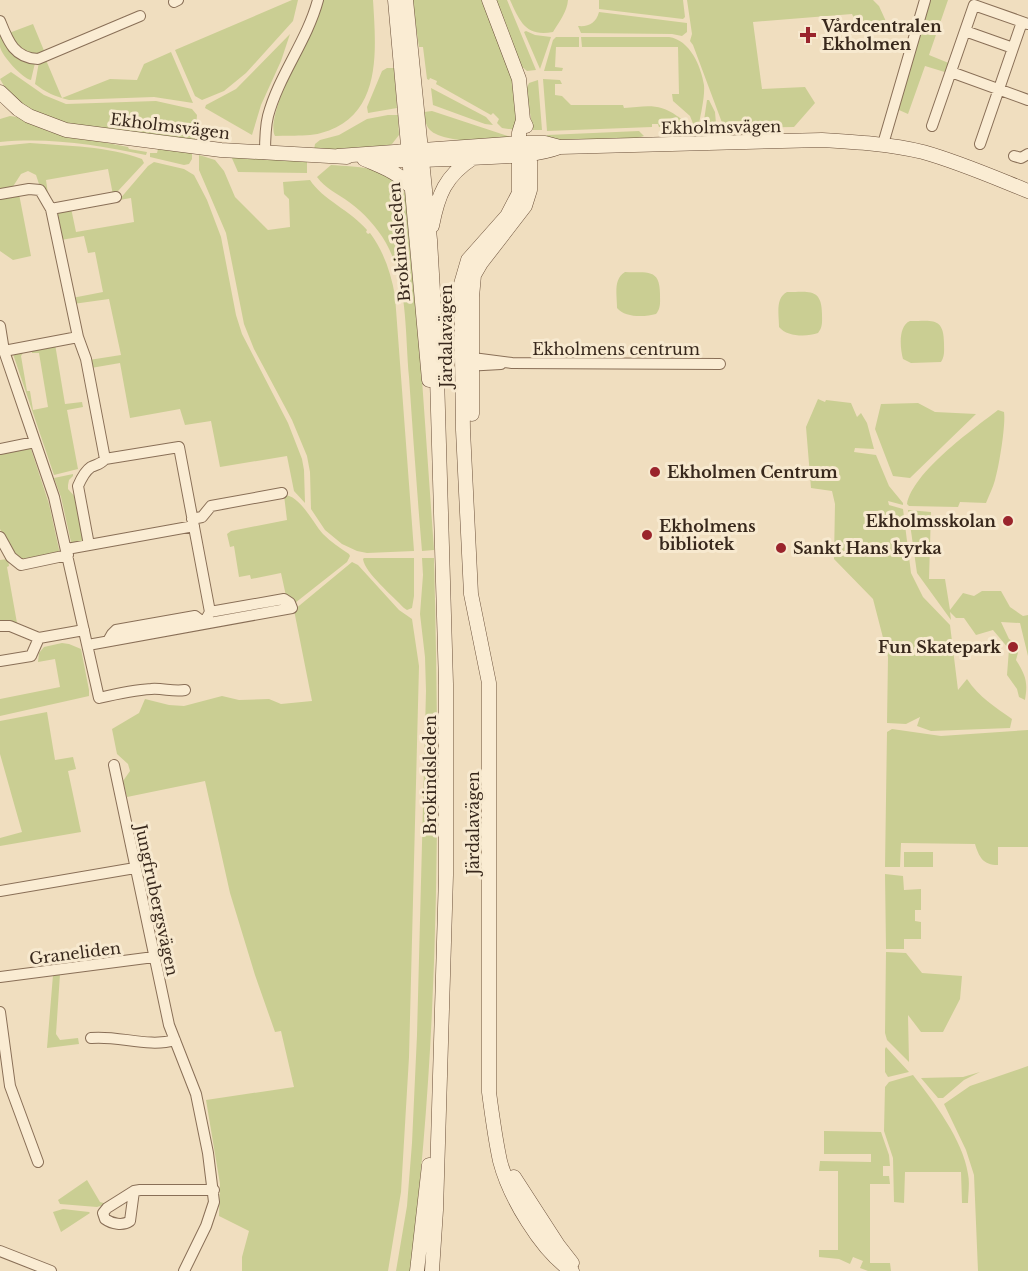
<svg xmlns="http://www.w3.org/2000/svg" width="1028" height="1271" font-family="'Libre Baskerville',serif">
  <style>
    .green { fill: #cace93 }
    .lines { fill: none; stroke-linecap: round; stroke-linejoin: round }
    .street-casing { stroke: #896f57; stroke-width: 12 }
    .secondary-casing { stroke: #6b503a; stroke-width: 15 }
    .street { stroke: #faecd3; stroke-width: 10 }
    .secondary { stroke: #faecd3; stroke-width: 14 }
    .poi-dot { fill: #9a242c; stroke: #f7e9cf; stroke-width: 2 }
    .labels { text-anchor: middle; dominant-baseline: central; stroke-width: 6; stroke-linejoin: round; paint-order: stroke }
    .poi-label { font-size: 16px; font-weight: bold; fill: #38281c; stroke: #f7e9cf; text-anchor: start }
    .street-label { font-size: 16px; fill: #38281c; stroke: #f7e9cf }
  </style>
  <rect width="100%" height="100%" fill="#f0debf"/>
  <path class="green" d="M292,0H298L293,21L246,73L224,91L202,100L195,96L175,50Z
    M323,0H373C376,50 383,116 321,133C307,137 290,135 275,136C264,118 313,23 323,0Z
    M412,0H483L517,93L516,130L502,128L497,123L499,119L493,113L491,115L436,84L437,81L430,78L429,80L427,79L423,47H419Z
    M494,0H507L536,70L527,71L520,65Z
    M510,0H568C567,12 559,22 553,32C526,37 520,22 510,0Z
    M599,0H683L685,17L683,19L599,9Z
    M687,0H873L879,6L889,28L876,31L859,29L852,14L753,22L762,89L805,87L815,103L794,127L724,128L693,45L690,41L692,34Z
    M930,0H948L929,55L951,64L948,73L925,66L908,114L899,110L898,106Z
    M599,12L687,23V32L682,36L672,34L581,33L578,26C589,27 596,23 599,12Z
    M33,24L45,53L38,55L23,52L9,33Z
    M0,31L35,63L31,80C22,78 2,56 0,47C0,42 0,36 0,31Z
    M526,31L535,35L551,37L540,69L524,32Z
    M290,34L281,61L261,105L252,135L205,108L206,105L236,89Z
    M556,37H579V47H556L555,67L563,68L562,71H544L553,40Z
    M581,37H669C690,40 701,66 704,85C705,96 701,113 699,124L694,126L690,116L673,101L672,94H679L678,47H582Z
    M171,52L193,103L154,97L69,100C56,97 45,92 35,84L39,62L46,60L62,98L110,79L137,80L144,64Z
    M387,68H394L397,108L368,113L367,107L382,71Z
    M11,72L44,95L66,104L156,101L192,109L197,115L195,139C138,133 30,136 0,79Z
    M543,79L560,80L562,84H555V95L562,96L571,105H623L624,108C644,107 658,102 677,116C682,119 684,121 686,127H659L658,124H652V127L547,131Z
    M538,80L542,130H533L526,90L529,83Z
    M431,88L486,117L493,125L485,124L433,105Z
    M707,100H709L715,112L717,135H703L702,134Z
    M432,111L511,137C497,145 441,142 430,130C425,125 425,118 424,112Z
    M388,115H398L399,135L392,144L385,147L314,150L315,144L320,140L339,135L367,119Z
    M10,116L17,117L50,132L128,147L129,149L147,152L146,155C98,145 49,137 0,142V119Z
    M639,131L644,136C615,145 577,144 547,139V135Z
    M30,143C67,146 108,146 142,159L144,163L118,191L113,195L108,169L46,180L48,194L39,184L36,175L28,171L21,174L12,188L0,191V146Z
    M158,149L192,153V159L189,164L184,165L150,157V153H157Z
    M199,155L215,160L224,171L235,197L268,230L290,227L289,199L284,194L283,182L310,180C322,199 351,211 367,230L366,232L368,234L370,233C384,252 391,273 395,296L414,551L367,553L357,551L342,544L325,530L311,509L310,472L307,456L292,420L254,349L244,324L226,233L199,170Z
    M231,156L307,161V173L238,172Z
    M154,162L184,169L194,175L207,200L221,237L236,315L242,334L288,423L302,459L304,470L305,503L294,491L287,456L220,467L211,421L185,425L180,409L130,418L120,363L91,368L89,360L121,355L109,299L73,304L72,298L103,292L95,252L88,253L84,236L61,240L56,216L60,210L71,208L76,232L134,222L131,198L119,200L148,166Z
    M331,165C356,167 398,166 406,196L418,323L434,550L422,551C417,493 413,435 409,377C405,333 408,282 386,243C377,227 364,213 349,202C338,194 325,188 317,177Z
    M19,194L31,256L13,260L0,251V198Z
    M625,272C647,273 660,268 660,294C660,302 661,308 656,314C645,317 625,318 617,308C617,295 613,279 625,272Z
    M787,292C808,292 822,287 822,314C822,321 823,327 818,333C807,337 787,337 779,327C779,315 775,298 787,292Z
    M910,321C931,321 944,316 944,343C944,350 945,356 941,362L911,363L903,359C900,348 898,326 910,321Z
    M55,344L65,404L82,402L83,407L67,410L78,469L54,475L13,354L21,351L23,353L21,356L27,391H30L33,410L48,407L39,353H32V350Z
    M818,399L825,402L826,400L851,403L857,417L861,413L867,423L874,449L855,448L854,452L876,455L889,486L903,503V505L888,501L889,505L903,509L911,573L923,597L950,625L958,690L967,679C979,697 995,707 1012,719L1010,728L931,731L917,726L920,717L906,724L887,723L888,657L873,599L834,559L835,504L832,491L811,488L806,427Z
    M918,403L935,412L976,414L910,478L893,476L875,429L881,404Z
    M998,410L1004,412C1006,424 999,467 995,480C993,488 989,495 986,503L960,502L958,507L909,506L907,504C913,472 972,430 998,410Z
    M27,448L31,449L49,504L60,554L24,561L12,553L0,529V452Z
    M73,474V476L69,480L68,485V489L76,498L85,537L82,543L71,542L61,497L54,478Z
    M284,495C300,495 313,523 323,534C331,542 340,548 349,554L350,556L347,562L295,603L286,596L281,573L251,579L250,575L239,577L234,546L230,547L227,534L231,531L287,520Z
    M908,510L931,512L929,579H945L950,610L963,593L974,596L982,591H1001L1010,607L1023,616L1028,615V656L1020,623L1001,622L1009,639L1020,645L1016,660C1026,676 1028,682 1025,700L1019,697L1017,689L1007,675L1009,649L993,630L976,635L964,618H956L950,612L951,620L917,573Z
    M364,558H414V596L412,608L407,610L404,608C393,596 365,573 363,559Z
    M422,558H434C440,796 440,1034 410,1271H396L407,1206L412,1143L417,1035L426,691L425,657L420,614L423,575Z
    M8,559L9,566L7,567L17,623L0,622V560Z
    M352,562L358,565L399,610L412,619L419,666L409,1057L401,1192L388,1271H242V1257L249,1231L219,1216L220,1184L206,1100L294,1087L281,1031L275,1032L255,975L230,893L205,781L127,797L123,781L130,771L128,764L117,754L112,729L139,713L145,699L169,705L184,706L222,696L239,700L269,699L281,704L312,701L294,610Z
    M62,643L69,644L81,649L89,690V696L0,716V699L60,687L55,659L38,662L39,653L44,647Z
    M47,712L55,760L73,757L76,769L68,771L81,832L0,846V838L22,832L0,754V721Z
    M892,729L941,736L1028,730V868V847H998V865C983,865 979,857 975,844L901,843L900,867H885L887,732Z
    M904,852H933V867H904Z
    M885,874L903,876L904,890L921,889V910H915V921L921,922V939H904V949H886Z
    M886,952L906,953L922,973L962,976L960,999L943,1032H921L908,1015L909,1062L887,1040L885,1033Z
    M60,974L56,1034L60,1040L78,1038L79,1044L47,1048L53,975Z
    M886,1047L909,1072L888,1077L885,1072V1049Z
    M1028,1066V1271H978L974,1175L966,1150L944,1104L970,1086Z
    M980,1072L964,1080L943,1098H938L921,1078L963,1077Z
    M913,1075C934,1102 963,1140 968,1174C970,1183 968,1194 968,1203H962L961,1172H905L904,1203L894,1202L893,1158L884,1131L885,1087L889,1082Z
    M824,1131L881,1132L889,1155L890,1166H883V1176H889L890,1184H870V1263H890L891,1271H868L860,1268L863,1261L853,1257L850,1264L839,1259L819,1257V1250H838V1171H819L820,1161L871,1162V1154H824Z
    M87,1180L100,1202L107,1204L97,1207L60,1204L58,1200Z
    M63,1209L89,1212L90,1213L61,1232L53,1212Z"/>
  <g class="lines">
    <g class="street-casing">
      <path id="street" d="M174,2L178,0
        M0,21C8,41 14,58 38,59L140,16
        M965,31L1013,48
        M951,72L1028,100
        M932,126L974,5L1028,24
        M883,144L925,0
        M980,144L1022,22
        M265,154C265,141 265,128 268,116C279,75 307,41 318,0
        M1014,156L1021,158L1028,154
        M0,194L29,189L40,190L51,209L78,337L4,351
        M51,209L116,197
        M0,326L4,351L54,497L99,698C116,694 134,690 151,689C163,688 173,692 185,690
        M78,337L86,359L105,459L179,447L210,612L204,623L195,616L116,630L112,634L108,641
        M465,357L512,363L720,364
        M465,366L501,364
        M0,449L35,442
        M192,519L202,517L211,506L282,493
        M0,537L11,557L21,565L68,555
        M89,545L78,486C81,479 85,471 91,467C97,464 100,465 105,459
        M67,549L194,526
        M0,626H10L39,638L84,630
        M88,645L292,608L290,603L284,599L210,612
        M0,661L31,656L39,638
        M114,765L169,1025L196,1094L208,1153L214,1202L206,1226L184,1271
        M0,891L135,868
        M0,977L154,957
        M0,1012L10,1086L38,1162
        M91,1038C118,1035 148,1048 175,1040
        M134,1191L130,1221C123,1226 112,1224 105,1219L103,1213L107,1208L134,1191L140,1190H214
        M0,1251L51,1271"/>
    </g>
    <g class="secondary-casing">
      <path id="secondary" d="M395,0L429,380
        M406,0L430,240L436,342L446,684V875L436,1210L432,1271
        M489,0L519,79L523,120L526,126
        M0,92L18,109L29,116L66,130L221,150L347,157
        M523,120L519,133V193L507,216L468,260L461,284L463,430L471,594L489,683V1092C492,1115 495,1138 500,1161C509,1196 541,1251 572,1271
        M338,156L519,143H545L560,147L822,140C856,142 890,144 923,152C959,162 993,177 1028,191
        M364,159C382,167 398,172 411,187
        M387,160C415,161 443,159 472,158C501,156 533,157 560,147
        M432,226C438,195 445,176 473,158
        M472,414V297L474,275L481,263L525,206L530,190V145
        M514,1177L558,1245L572,1263
        M417,1271L429,1165"/>
    </g>
    <use href="#street" class="street"/>
    <use href="#secondary" class="secondary"/>
  </g>
  <g class="poi-dot">
    <path d="M805 26h6v6h6v6h-6v6h-6v-6h-6v-6h6z"/>
    <circle cx="655" cy="472" r="6"/>
    <circle cx="1008" cy="521" r="6"/>
    <circle cx="647" cy="535" r="6"/>
    <circle cx="781" cy="548" r="6"/>
    <circle cx="1013" cy="647" r="6"/>
  </g>
  <g class="labels">
    <g class="poi-label">
      <text x="822" y="26">Vårdcentralen<tspan x="822" dy="18">Ekholmen</tspan></text>
      <text x="667" y="472">Ekholmen Centrum</text>
      <text x="996" y="521" text-anchor="end">Ekholmsskolan</text>
      <text x="659" y="526">Ekholmens<tspan x="659" dy="18">bibliotek</tspan></text>
      <text x="793" y="548">Sankt Hans kyrka</text>
      <text x="1001" y="647" text-anchor="end">Fun Skatepark</text>
    </g>
    <g class="street-label">
      <text transform="translate(170 126) rotate(7)">Ekholmsvägen</text>
      <text transform="translate(721 127) rotate(-1)">Ekholmsvägen</text>
      <text transform="translate(399 242) rotate(-95)">Brokindsleden</text>
      <text transform="translate(446 336) rotate(-90)">Järdalavägen</text>
      <text x="616" y="349">Ekholmens centrum</text>
      <text transform="translate(430 775) rotate(-90)">Brokindsleden</text>
      <text transform="translate(473 823) rotate(-90)">Järdalavägen</text>
      <text transform="translate(157 900) rotate(78)">Jungfrubergsvägen</text>
      <text transform="translate(75 953) rotate(-7)">Graneliden</text>
    </g>
  </g>
</svg>
